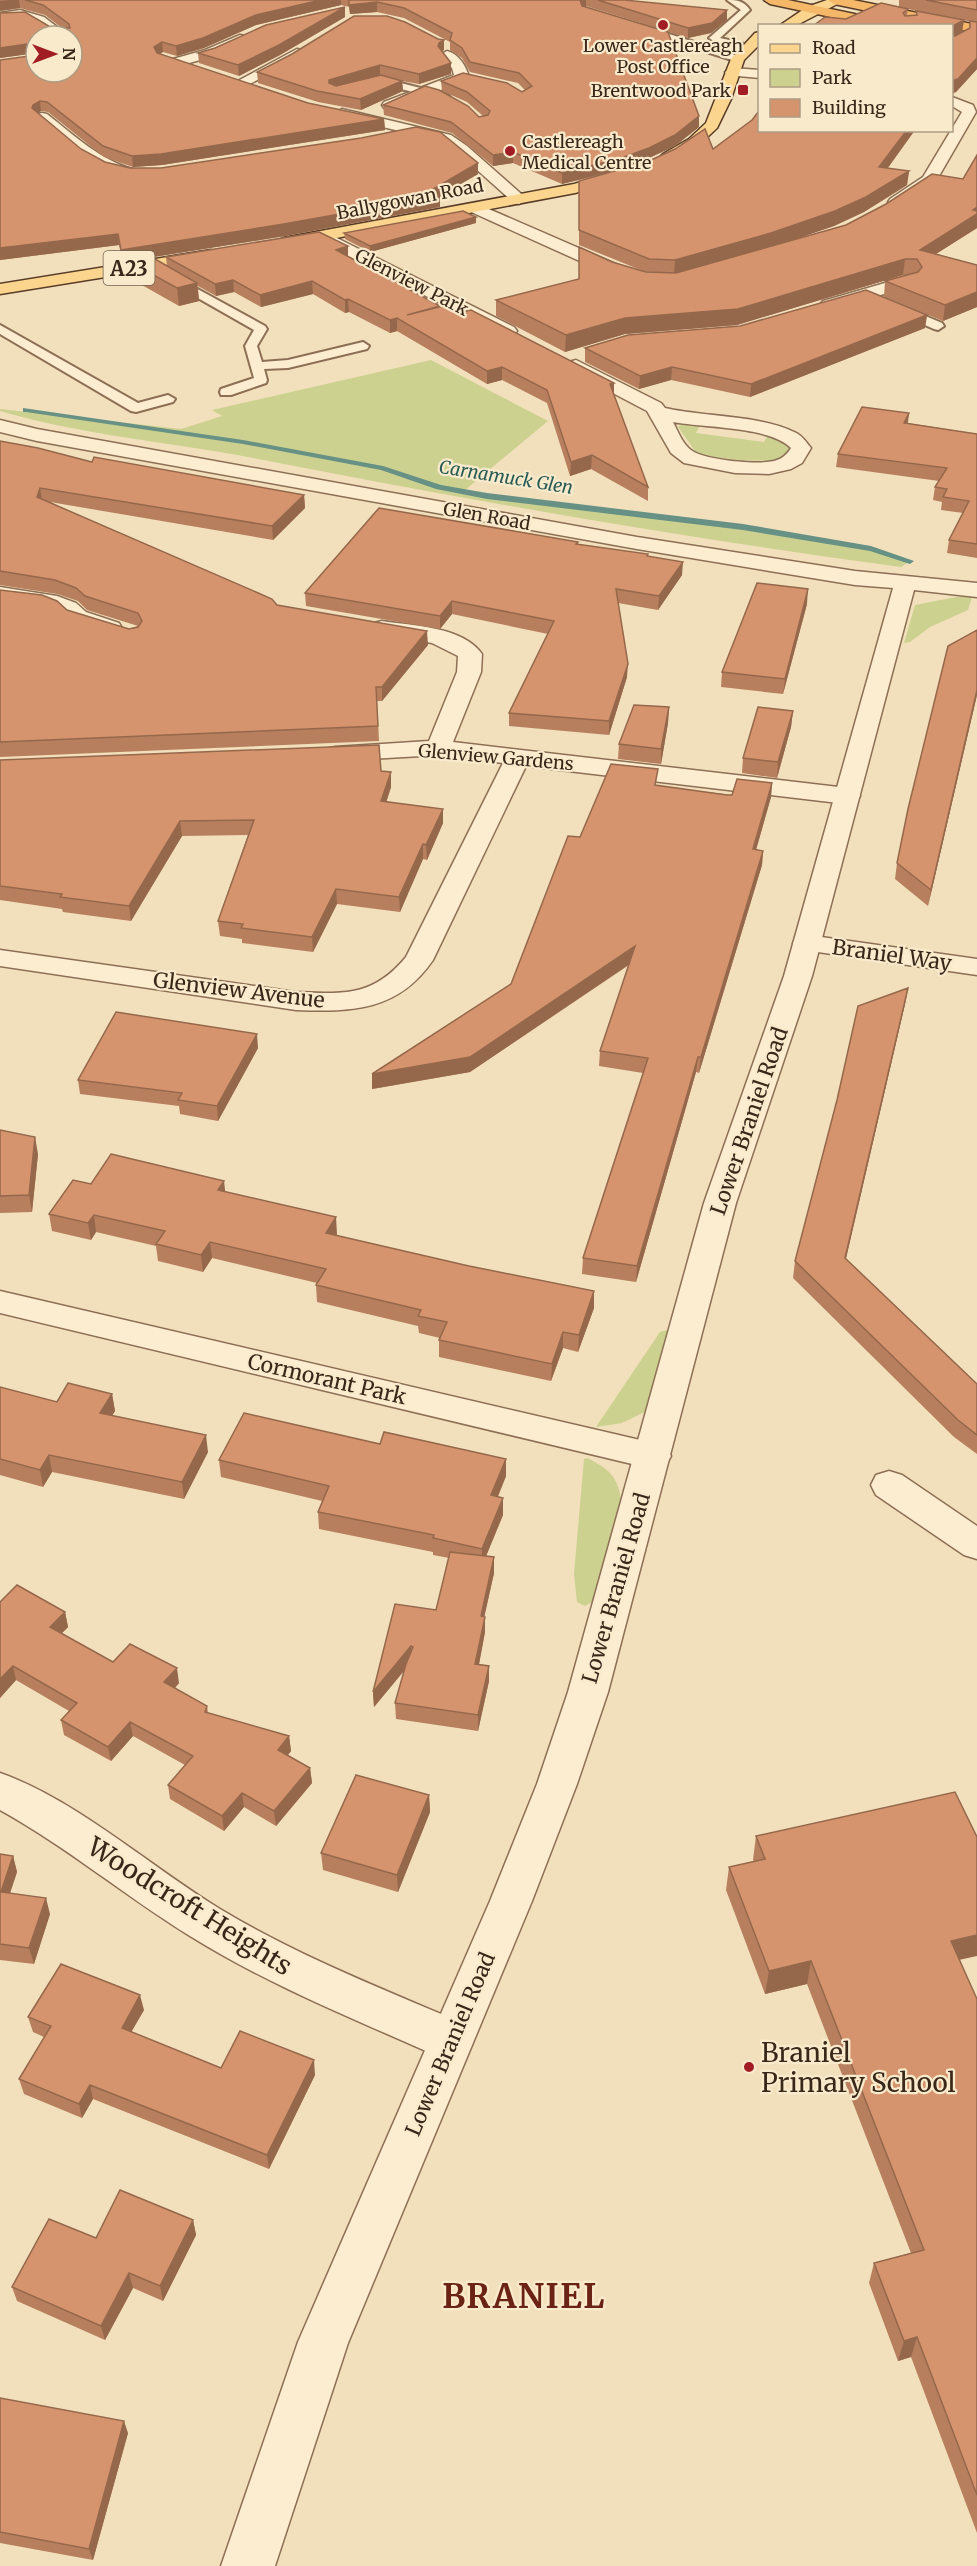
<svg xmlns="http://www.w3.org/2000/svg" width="977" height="2566" font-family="Merriweather,serif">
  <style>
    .green { fill: #ccd18f }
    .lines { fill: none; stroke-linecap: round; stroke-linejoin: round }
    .stream { fill: #679185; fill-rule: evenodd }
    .service-casing { stroke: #8c6f54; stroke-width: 4 }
    .minor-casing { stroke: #8c6f54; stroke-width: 3 }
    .tertiary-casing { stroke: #8c6f54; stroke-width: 3 }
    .primary-casing { stroke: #593d29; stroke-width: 3 }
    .trunk-casing { stroke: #593d29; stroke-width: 3 }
    .service { fill: #fcedd0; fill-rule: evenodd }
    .minor { fill: #fcedd0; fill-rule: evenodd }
    .tertiary { fill: #fcedd0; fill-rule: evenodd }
    .primary { fill: #fbd58e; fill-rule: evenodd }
    .trunk { fill: #f4b868; fill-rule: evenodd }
    .wall { fill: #b77f5e; fill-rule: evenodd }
    .shaded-wall { fill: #95684c }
    .building { fill: #d5946d; stroke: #95684c; stroke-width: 1.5 }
    .poi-dot { fill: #a11d24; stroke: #f9eacc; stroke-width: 2 }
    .labels { text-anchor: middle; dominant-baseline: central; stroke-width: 4.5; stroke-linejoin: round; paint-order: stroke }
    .far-poi-label { font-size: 18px; fill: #39281a; stroke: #f9eacc }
    .far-street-label { font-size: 18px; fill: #39281a; stroke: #f9eacc }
    .far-water-label { font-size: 18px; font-style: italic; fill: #285b55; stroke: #f9eacc }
    .shield { fill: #f9eacc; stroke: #73624f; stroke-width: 1.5 }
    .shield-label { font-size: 20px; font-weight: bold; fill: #39281a }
    .street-label { font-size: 21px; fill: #39281a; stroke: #f9eacc }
    .near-street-label { font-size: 26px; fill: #39281a; stroke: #f9eacc }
    .near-poi-label { font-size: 26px; fill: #39281a; stroke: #f9eacc; text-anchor: start }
    .near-district-label { font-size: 33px; font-weight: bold; letter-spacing: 1.5px; fill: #6b2315; stroke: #f9eacc }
  </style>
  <rect width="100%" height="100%" fill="#f2e0bc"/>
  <path class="green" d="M431,360L548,421L465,490C529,507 598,509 664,516C746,524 831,538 910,561L901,567C684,538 468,500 253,458C169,442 82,435 0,411V409L181,429L222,416L212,410Z
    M681,425H700L696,433L764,442L768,435L790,444V453C773,468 720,457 698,455L678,427Z
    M956,597H972L968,610L930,627L910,642L904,643L915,605Z
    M667,1330L670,1332L647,1411L622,1423L596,1427L660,1332Z
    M588,1458C594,1462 603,1466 608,1471C639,1500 606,1567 595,1600L585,1606L577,1602L574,1574L584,1459Z"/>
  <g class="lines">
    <path class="stream" d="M23,408L243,440L383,466L441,485L487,493L743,524L871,546L914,561L910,564L870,551L743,530L487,499L436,489L381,470L243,444L26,412H23Z"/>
    <g class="service-casing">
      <path id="service" d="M727,0C738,0 744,1 750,10L720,38L742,43V47L720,45L709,38L741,10Z
        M641,25L741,57L743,59L735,61L638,30L636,28Z
        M381,78L448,95L450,97L445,100L381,84L372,86L367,83Z
        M172,275L265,326L267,329L257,346L262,362L288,360L363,342L369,346L367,349L288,368L264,369L267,380L266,383L231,395H221L220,392L221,389L254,378L245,346L254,330L168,281V277Z
        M899,305L942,323L944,326L938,330L934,329L895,312V306Z
        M0,325L138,403L168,395L175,399L173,402L136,412L131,411L0,334Z"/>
    </g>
    <g class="minor-casing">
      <path id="minor" d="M20,10L44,17L69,36H54L27,19L0,21V13Z
        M240,35L245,36L247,39L245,42L215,56L178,66L171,62L173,59L205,50Z
        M297,49L302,50L304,53L302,56L246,86L241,87L234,83Z
        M447,51C459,54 466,66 469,77L467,80L394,108H384L382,105L384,102L454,75L452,68L440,55Z
        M732,68L760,70V78L727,75L725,72Z
        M952,97L973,105L976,112L935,183L902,205H890L888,202L890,199L923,177L962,112L952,106Z
        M342,109L451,135L467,146L527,199L519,204L513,202L457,152L441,141L337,116L335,113Z
        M42,113L47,114C75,136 101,161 136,170L139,173L131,178C93,168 67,144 37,120L35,117L37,114Z
        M475,203L627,269L630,273L627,277H615L469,211L467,208Z
        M323,231L514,327L517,331L514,335H502L317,240L315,236Z
        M909,276L915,277L918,281L915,285L829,310L823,309L820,305L823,301Z
        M576,360L661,403L665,408C703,417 760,415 794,432C802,435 806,442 811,448L802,463L791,469L769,474L735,473L684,463L671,453L647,411L569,370L567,366L569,362ZM673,422C704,428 769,426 791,448C787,454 783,458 777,460C762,466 708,460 694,452C683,446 679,433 673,422Z
        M0,587L57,596L76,603L86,612L119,623L122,628L119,633L111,635L70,622L60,613L45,607L0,601Z
        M382,621C413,626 462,626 482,654L481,672L453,742L847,788L856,791L860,796L856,801L847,804L526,766L433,960C398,1011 353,1012 296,1010L0,966V950L296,992C344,994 373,997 406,957L503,763L439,755L335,761L326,759L323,754L326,749L335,747L429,741L457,672L458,656L432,643L374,633L371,628L374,623Z
        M807,935L977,959V975L797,949L793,943L797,937Z
        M0,1291L653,1443L666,1447L671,1456L666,1465L653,1469L0,1313Z
        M889,1471L902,1475L977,1526V1559L964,1555L876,1495L871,1485L876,1475Z
        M0,1773C75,1799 151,1867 220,1909C298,1956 383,1989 467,2025L473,2040L467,2055L451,2061L435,2055C352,2018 267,1984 190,1936C125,1896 67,1847 0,1810Z"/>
    </g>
    <g class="tertiary-casing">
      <path id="tertiary" d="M0,420L37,429L637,537L855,571L977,583V597L914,590L812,976L736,1203L608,1692L577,1784L532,1901L348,2343L275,2566H221L298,2342L490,1901L537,1784L568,1692L704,1203L784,976L893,588L855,585L637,549L37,441L0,432Z"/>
    </g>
    <g class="primary-casing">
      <path id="primary" d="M827,0H845L795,26H779L807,7Z
        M760,32V44L744,60L731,99L717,128L699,145L673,160H663L660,157L663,154L689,139L706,123L731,59L755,33Z
        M623,170L629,172L631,175L629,178L575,193L283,248L275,243L283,238L574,184Z
        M211,250L219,255L217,259L0,294V284Z"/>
    </g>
    <g class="trunk-casing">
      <path id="trunk" d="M764,0H788L859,15L866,19L859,23L770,4Z
        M828,0H853L977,25V33L952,28V26H940L834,4Z"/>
    </g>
    <use href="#service" class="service"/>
    <use href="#minor" class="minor"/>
    <use href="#tertiary" class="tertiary"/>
    <use href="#primary" class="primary"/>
    <use href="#trunk" class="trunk"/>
  </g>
  <path class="wall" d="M0,0H598L631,10L598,0H624L727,10V20L711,33L688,38L586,6H585L668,32L699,116V127L675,146L649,158L622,168L649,161L675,149L705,129L713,149L752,120L759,111V130H915L888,168L909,171L907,185L864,212L834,226L785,242L846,225L886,204L932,174L963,179L977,155V228L936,254L977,265V307L943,321L884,297L885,281L906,275H903L737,325L625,334L565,352L496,316V300L579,279V247L612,262L643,271L579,245V181L607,173L562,184L513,163L493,166L452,133L384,115L383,105L425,86L439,90L468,106L479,117L483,116L467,102L442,91L441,81L463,73L507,83L522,92L525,90L518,83L470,72L462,58L450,50V42L404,18L377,12L350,14L349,7L341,5L256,25L204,48L177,56L163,52L160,54L308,103L384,119L385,130L162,165L133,167L104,157L48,112L41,111L38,113L81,149L105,162L130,168H161L361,138L416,127L440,132L478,163V174L440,196V207L285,236L152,257L167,266L166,257L319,232L348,246V256L440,307L443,306L457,313L471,310L614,383V396L648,487V501L591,469L570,476L547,403L502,380L487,384L397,331L390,333L349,312L345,313L313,294L261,307L234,292L216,296L198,286L199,301L179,306L126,276L125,262H123L119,245L0,260V60L36,55V72H72V36H36V53L0,58V13L25,12L52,28H62L45,15L20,8L0,11Z
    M899,0H977V69L956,92L951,94V26L846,19L908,9L907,16L916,15V11H917L899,7ZM964,20L970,22L969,28L962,32Z
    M345,7V17L280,55L239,76L199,63L198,53Z
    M444,50L442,51L451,74L419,84L402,81L403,91L361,110L318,102L258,83L257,72Z
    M476,223L370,252L345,239L344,233Z
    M927,315L925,328L750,397L671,380L639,389L585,362V348Z
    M909,413L908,423L977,434V558L947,553L949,540L963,513L941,510L942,502L933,500L935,487L939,481L836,467L838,454Z
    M0,441L92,462L304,495L305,508L273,540L50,502L277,605L428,645L382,701H377L379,741L0,757V590L129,629L138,626L87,610L78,601L57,594L0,585Z
    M578,542V544L648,556L682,575L658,610L618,603L627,677L609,735L509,726V713L548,634L452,614L440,629L306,606L305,593Z
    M807,604L783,694L721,687L722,672Z
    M977,695L928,906L895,879L897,863Z
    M669,707L668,723L661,764L618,759L619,744Z
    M793,711L791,727L777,778L742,773L743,758Z
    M0,760L381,771L391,787L386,802L443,809V823L427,860L423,859L400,912L337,904L313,952L242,943V939L220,936L218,921L248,835L182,836L131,921L63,912L62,909L0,900Z
    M772,783L771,797L756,850L763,851L762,865L699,1073L696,1072L636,1282L582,1274L583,1258L643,1073L599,1066L600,1051L629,965L470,1072L372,1089L511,984L580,837L657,786L732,795Z
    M908,988L905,1004L846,1259L977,1384V1454L954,1437L793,1278L795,1261L837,1100Z
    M258,1048L218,1121L180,1114L179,1106L80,1094L78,1080Z
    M0,1130L38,1154L32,1212L0,1213Z
    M91,1184L226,1192L337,1234L336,1235L469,1266L594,1291V1308L578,1352L563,1348L551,1381L439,1357V1340L440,1338L419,1333L418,1326L317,1302L316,1285L317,1283L212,1258L203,1272L158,1261L156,1246L96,1232L91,1240L52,1231L49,1214Z
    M0,1387L57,1402L112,1394L115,1411L112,1415L208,1452L184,1499L52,1472L43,1487L0,1475Z
    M380,1444L506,1459V1476L498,1497L503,1515L486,1556L494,1573L484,1617L485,1632L479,1664L489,1681L478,1731L396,1719L395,1703L404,1671L374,1707L373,1692L436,1610L449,1558L433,1555V1552L319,1529L318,1512L322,1501L221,1477L219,1460Z
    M0,1602L65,1612L68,1627L61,1634L113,1662L179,1683L175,1688L207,1706L208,1713L289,1736L291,1751L288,1755L310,1768L312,1783L276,1826L244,1807L224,1831L170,1799L168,1785L185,1765L133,1736L111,1761L64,1735L61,1720L69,1711L16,1680L0,1698Z
    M429,1795L430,1812L398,1892L323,1870L321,1853Z
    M756,1836L959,1960L977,1999V2533L911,2357L898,2361L869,2283L874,2263L911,2253L807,1984L765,1994L726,1890L729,1867L754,1861L753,1860Z
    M0,1854L13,1856L17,1872L10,1893L50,1914L34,1964L0,1960Z
    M144,2010L131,2032L221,2068L315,2075L269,2169L93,2099L82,2118L24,2094L19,2079L44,2037L33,2032L28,2017Z
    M193,2220L196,2235L163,2301L133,2288L105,2340L17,2301L12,2287L96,2238Z
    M0,2398L128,2433L93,2560L0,2543Z"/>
  <path class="shaded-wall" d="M8,0H19L20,8L0,11V1Z
    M321,0H341V5L256,25L204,48L177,56L176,46L256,15Z
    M580,0H586V6L580,9Z
    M377,2V12L350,14L349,5Z
    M345,7V17L280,55L239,76L238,65Z
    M727,10V20L711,33L688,38V28Z
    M964,20L962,32L951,39V27Z
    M444,40V50L439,53L438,57L439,43Z
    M162,42L163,52L155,57L154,47Z
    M34,43L36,53L0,58V48Z
    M977,58V69L956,92L951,94V81Z
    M451,63V74L419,84V74Z
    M380,65V76L329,91V80Z
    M402,81L403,91L361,110L360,99Z
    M40,101L41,111L34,115L32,108L33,105Z
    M699,116V127L675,146L649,158L618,170L562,184V173Z
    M384,119L385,130L162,165L133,167L132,156Z
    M907,130H915L878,181L879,167Z
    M513,152V163L493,166V155Z
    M478,163V174L440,196V207L285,236L129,261L124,259L125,262H123L121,250L430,191Z
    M909,171L907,185L864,212L834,226L770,248L674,275L675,260Z
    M977,207V228L920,264V250Z
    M476,217V223L370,252V246Z
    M118,234L119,245L0,260V248Z
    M348,246V259L336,250Z
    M905,259L903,275L737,325L625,334L565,352L566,335L625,318Z
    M233,280L234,292L216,296L215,284Z
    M312,281L313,294L261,307L260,295Z
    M197,283L199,301L179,306L177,288Z
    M977,292V307L943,321L945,305Z
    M348,299L349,312L345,313V300Z
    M927,315L925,328L750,397L751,384Z
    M397,318V331L390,333V320Z
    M502,367V380L487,384V371Z
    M672,367L671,380L639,389L640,376Z
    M614,383V396L610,384Z
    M909,413L907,426L904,423Z
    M592,455L591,469L570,476L571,462Z
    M40,488L42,501L37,497Z
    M304,495L305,508L273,540L272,526Z
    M683,562L682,575L658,610L659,596Z
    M808,589L807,604L783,694L785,679Z
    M452,601V614L440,629V616Z
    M427,631L428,645L382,701V687Z
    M628,664L627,677L609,735V721Z
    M977,690V695L928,906L931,890Z
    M669,707L668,723L661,764V749Z
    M793,711L791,727L777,778L778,762Z
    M391,772V787L382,816L381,801Z
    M772,783L771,797L752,864L753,849Z
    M443,809V823L427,860L426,845Z
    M180,821L182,836L131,921L129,906Z
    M423,844V859L400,912L399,897Z
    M763,851L762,865L699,1073L701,1057Z
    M336,889L337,904L313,952L312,937Z
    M635,946L634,961L470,1072L372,1089V1074Z
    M908,988L905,1004L842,1275L845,1258Z
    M257,1034L258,1048L218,1121L217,1106Z
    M698,1057L696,1072L636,1282L637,1266Z
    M35,1137L38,1154L32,1212L29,1195Z
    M224,1181L226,1198L218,1190Z
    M94,1215L96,1232L91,1240L88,1223Z
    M336,1217L337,1234L327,1250L326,1233Z
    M210,1242L212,1258L203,1272L201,1255Z
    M594,1291V1308L578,1352L579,1335Z
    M563,1332V1348L551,1381L552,1364Z
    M112,1394L115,1411L103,1430L100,1413Z
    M206,1435L208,1452L184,1499L182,1482Z
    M49,1455L52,1472L43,1487L40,1470Z
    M506,1459V1476L491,1512V1495Z
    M503,1498V1515L482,1566V1549Z
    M494,1557V1573L481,1632V1616Z
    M65,1612L68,1627L53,1642L50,1627Z
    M485,1617V1632L476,1680L475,1664Z
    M411,1646L412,1661L374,1707L373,1692Z
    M13,1666L16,1680L0,1698V1679Z
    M489,1666V1681L478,1731V1715Z
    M177,1668L179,1683L167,1697L164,1682Z
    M130,1722L133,1736L111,1761L108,1747Z
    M289,1736L291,1751L280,1765L278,1750Z
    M310,1768L312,1783L276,1826L274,1811Z
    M242,1793L244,1807L224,1831L222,1816Z
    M429,1795L430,1812L398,1892L397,1875Z
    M13,1856L17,1872L5,1908L1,1892Z
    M46,1898L50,1914L34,1964L29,1948Z
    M977,1935V1956L945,1963L951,1941Z
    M811,1961L807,1984L765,1994L769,1971Z
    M140,1995L144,2010L125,2043L122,2028Z
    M314,2060L315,2075L269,2169L267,2155Z
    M90,2085L93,2099L82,2118L79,2104Z
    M193,2220L196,2235L163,2301L160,2286Z
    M129,2273L133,2288L105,2340L101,2326Z
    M917,2337L911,2357L898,2361L904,2341Z
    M124,2421L128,2433L93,2560L89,2549Z"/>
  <path class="building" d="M25,0H321L256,15L203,38L176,46L162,42L154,47L157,53L308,103L384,119L161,154L132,156L103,146L47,102L40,101L33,105L32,108L81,149L105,162L130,168H161L361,138L416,127L440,132L478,163L430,191L440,196L284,224L121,250L118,234L0,248V60L36,55V72H72V36H36V44L34,43L0,48V13L25,12L52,28H70L69,24L43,5Z
    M349,0H580L582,6L668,32L699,116L675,135L649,148L619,159L562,173L513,152L493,155L451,122L383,105L425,86L439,90L468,106L479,117L488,115L490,111L467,92L441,81L463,73L507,83L522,92L532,86L519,73L470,62L462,48L450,40L452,33L404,8L377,2L349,5Z
    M598,0H624L727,10L712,23L688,28Z
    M926,0H977V10Z
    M881,3L908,9L903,13L905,16L917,15L916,11L964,20L951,27V26H813L825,17L846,19Z
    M345,7L279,45L238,65L198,53L215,48L266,25Z
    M354,16H387L405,22L438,39L444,40L439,43L438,46L451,63L419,74L380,65L329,80V83L336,86L381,75L402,81L360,99L317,91L257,72L292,54Z
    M970,21L977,22V58L958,79L951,81V30L952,36H955L970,28Z
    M759,111V130H907L879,167L909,171L866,197L835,211L771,233L675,260L649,259L579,230V181L649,161L675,149L705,129L713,149L752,120Z
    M977,155V207L973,210L977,211V214L920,250L977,265V292L945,305L885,281L918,272L922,267L917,259H905L738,309L625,318L566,335L496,300L579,279V247L612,262L646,272L676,273L846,225L886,204L932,174L963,179Z
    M463,211L476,217L370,246L344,233Z
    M319,232L348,246L336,250L440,306L407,315L443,306L457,313L471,310L614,383L610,384L648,487L592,455L571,462L547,390L502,367L487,371L397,318L390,320L348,299L345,300L312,281L260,295L233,280L215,284L166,257Z
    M148,255L197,283L177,288L124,259Z
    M866,290L927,315L751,384L672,367L640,376L585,348L628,335L740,326Z
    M862,407L909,413L904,423L977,434V544L949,540L969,501L943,497L947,489L935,487L947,468L838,454Z
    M0,441L38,448L92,462L94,457L304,495L272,526L40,488L37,497L272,599L277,605L427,631L382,687H376L378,726L0,742V590L42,595L57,601L67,610L129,629L138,627L142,621L138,613L85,596L76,588L55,580L0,571Z
    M379,508L578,542L576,544L648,554L647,556L683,562L659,596L616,589L628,664L609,721L509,713L554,621L452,601L440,616L305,593Z
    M757,583L808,589L785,679L722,672Z
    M977,630V690L931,890L897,863L908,809L948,646Z
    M634,705L669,707L661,749L619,744Z
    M758,707L793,711L778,762L743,758Z
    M379,745L381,771L391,772L381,801L443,809L426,845L423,844L399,897L336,889L312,937L241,928L243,924L218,921L254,820L180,821L129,906L60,897L62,894L0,886V760Z
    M611,764L658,769L655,785L727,795H732L737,779L772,783L753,849L763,851L701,1057H698L637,1266L583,1258L648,1058L600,1051L635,946L470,1057L372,1074L511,984L568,836L580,837Z
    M908,988L845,1258L977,1384V1435L958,1420L795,1261L837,1100L858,1006Z
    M116,1012L257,1034L217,1106L178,1100L182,1093L78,1080Z
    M0,1130L35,1137L29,1195L0,1196Z
    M111,1154L224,1181L218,1190L336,1217L326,1233L469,1266L594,1291L579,1335L563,1332L552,1364L439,1340L447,1322L418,1316L421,1310L316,1285L326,1269L210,1242L201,1255L156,1244L165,1231L94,1215L88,1223L49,1214L73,1180L91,1184Z
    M68,1383L112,1394L100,1413L206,1435L182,1482L49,1455L40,1470L0,1459V1387L57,1402Z
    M244,1413L380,1444L384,1432L506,1459L491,1495L503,1498L482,1549L433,1538L434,1535L318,1512L329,1486L219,1460Z
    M450,1552L494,1557L481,1616L485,1617L475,1664L489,1666L478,1715L395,1703L406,1664L413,1647L411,1646L373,1692L395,1604L436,1610Z
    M17,1585L65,1612L50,1627L113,1662L130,1644L177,1668L164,1682L207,1706L205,1712L289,1736L278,1750L310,1768L274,1811L242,1793L222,1816L168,1785L193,1756L130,1722L108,1747L61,1720L77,1703L13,1666L0,1679V1602Z
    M356,1775L429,1795L397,1875L321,1853Z
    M955,1792L977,1837V1935L951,1941L977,1999V2495L917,2337L904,2341L874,2263L924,2250L811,1961L769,1971L729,1867L765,1859L756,1836Z
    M0,1854L13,1856L1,1892L46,1898L29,1948L0,1944Z
    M61,1964L140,1995L122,2028L221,2068L240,2031L314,2060L267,2155L90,2085L79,2104L19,2079L51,2026L28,2017Z
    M120,2190L193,2220L160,2286L129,2273L101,2326L12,2287L49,2219L96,2238Z
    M0,2398L124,2421L89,2549L0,2532Z"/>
  <g class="poi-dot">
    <circle cx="663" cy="25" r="6"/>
    <rect x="737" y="84" width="12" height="12" rx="3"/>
    <circle cx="510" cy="151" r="6"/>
    <circle cx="749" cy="2067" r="6"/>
  </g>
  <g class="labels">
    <g class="far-poi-label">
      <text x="663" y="45">Lower Castlereagh<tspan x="663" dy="21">Post Office</tspan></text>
      <text x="731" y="90" text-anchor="end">Brentwood Park</text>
      <text x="522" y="141" text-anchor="start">Castlereagh<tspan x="522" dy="21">Medical Centre</tspan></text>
    </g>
    <g class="far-street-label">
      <text transform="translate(410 199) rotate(-11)">Ballygowan Road</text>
      <text transform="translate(412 282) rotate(27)">Glenview Park</text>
      <text transform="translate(487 516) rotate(10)">Glen Road</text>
      <text transform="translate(496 757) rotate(5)">Glenview Gardens</text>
    </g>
    <g class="far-water-label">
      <text transform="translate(506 477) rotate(9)">Carnamuck Glen</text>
    </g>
    <rect class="shield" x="103.5" y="251" width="51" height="34" rx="4.5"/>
    <g class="shield-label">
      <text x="129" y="268">A23</text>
    </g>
    <g class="street-label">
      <text transform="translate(892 955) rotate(8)">Braniel Way</text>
      <text transform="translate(239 990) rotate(7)">Glenview Avenue</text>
      <text transform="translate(749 1121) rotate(-71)">Lower Braniel Road</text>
      <text transform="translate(327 1379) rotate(13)">Cormorant Park</text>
      <text transform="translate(616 1588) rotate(-74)">Lower Braniel Road</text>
      <text transform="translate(450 2044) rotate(-67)">Lower Braniel Road</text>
    </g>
    <g class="near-street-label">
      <text transform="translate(190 1906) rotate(32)">Woodcroft Heights</text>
    </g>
    <g class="near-poi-label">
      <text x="761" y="2052">Braniel<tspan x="761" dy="30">Primary School</tspan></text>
    </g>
    <g class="near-district-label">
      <text x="524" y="2296">BRANIEL</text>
    </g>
  </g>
  <rect x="758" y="24" width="195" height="108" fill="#f9eacc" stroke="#ac9c85" stroke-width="1.5"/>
  <rect x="770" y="44" width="30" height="9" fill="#fbd58e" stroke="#ac9c85" stroke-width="1.5"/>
  <text x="812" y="54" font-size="18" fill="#39281a">Road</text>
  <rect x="770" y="69" width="30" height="18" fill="#ccd18f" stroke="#ac9c85" stroke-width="1.5"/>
  <text x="812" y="84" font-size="18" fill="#39281a">Park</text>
  <rect x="770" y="99" width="30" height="18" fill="#d5946d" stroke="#ac9c85" stroke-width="1.5"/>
  <text x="812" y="114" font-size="18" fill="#39281a">Building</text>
  <g transform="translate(54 54) rotate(90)"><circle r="28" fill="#f9eacc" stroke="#ac9c85" stroke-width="1.5"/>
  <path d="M0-4.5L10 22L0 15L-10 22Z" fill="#a11d24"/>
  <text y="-9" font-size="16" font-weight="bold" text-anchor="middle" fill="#39281a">N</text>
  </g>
</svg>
